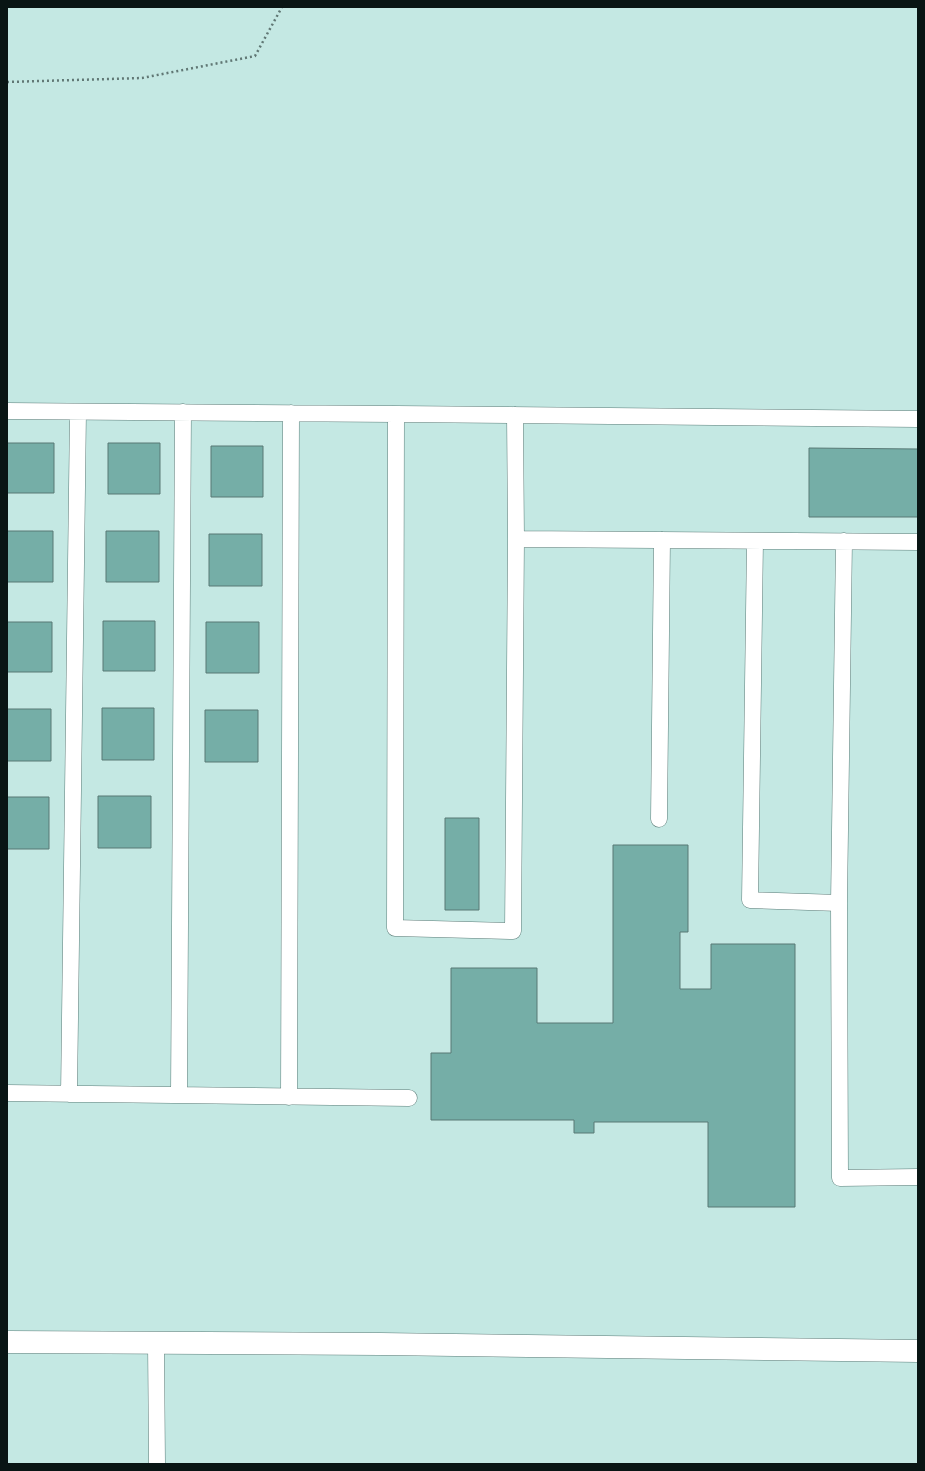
<svg xmlns="http://www.w3.org/2000/svg" width="925" height="1471" font-family="Literata,serif">
  <style>
    .building { fill: #75aea7; stroke: #587975 }
    .lines { fill: none; stroke-linecap: round; stroke-linejoin: round }
    .service-casing { stroke: #5c7c78; stroke-width: 17 }
    .minor-casing { stroke: #5c7c78; stroke-width: 23 }
    .path { stroke: #607774; stroke-width: 2.5; stroke-dasharray: 2 3; stroke-linecap: butt }
    .service { stroke: #fff; stroke-width: 16 }
    .minor { stroke: #fff; stroke-width: 22 }
  </style>
  <rect width="100%" height="100%" fill="#c4e8e3"/>
  <path class="building" d="M7,443H54V493H7Z
    M108,443H160V494H108Z
    M211,446H263V497H211Z
    M809,448L918,449V517H809Z
    M7,531H53V582H7Z
    M106,531H159V582H106Z
    M209,534H262V586H209Z
    M103,621H155V671H103Z
    M7,622H52V672H7Z
    M206,622H259V673H206Z
    M102,708H154V760H102Z
    M7,709H51V761H7Z
    M205,710H258V762H205Z
    M98,796H151V848H98Z
    M7,797H49V849H7Z
    M445,818H479V910H445Z
    M613,845H688V932H680V989H711V944H795V1207H708V1122H594V1133H574V1120H431V1053H451V968H537V1023H613Z"/>
  <g class="lines">
    <g class="service-casing">
      <path id="service" d="M7,411L396,414L918,419
        M396,414L395,928L513,931L516,539
        M515,415L516,539L918,542
        M755,541L750,900L839,903L840,1178L918,1177
        M659,819L662,540
        M839,903L844,541
        M7,1093L409,1098
        M69,1094L78,412
        M179,1095L183,412
        M289,1097L291,413
        M156,1343L157,1464"/>
    </g>
    <g class="minor-casing">
      <path id="minor" d="M7,1342L381,1344L918,1351"/>
    </g>
    <path class="path" d="M7,82L142,78L255,56L282,7"/>
    <use href="#service" class="service"/>
    <use href="#minor" class="minor"/>
  </g>
  <rect width="925" height="1471" fill="none" stroke="#091514" stroke-width="16"/>
</svg>
